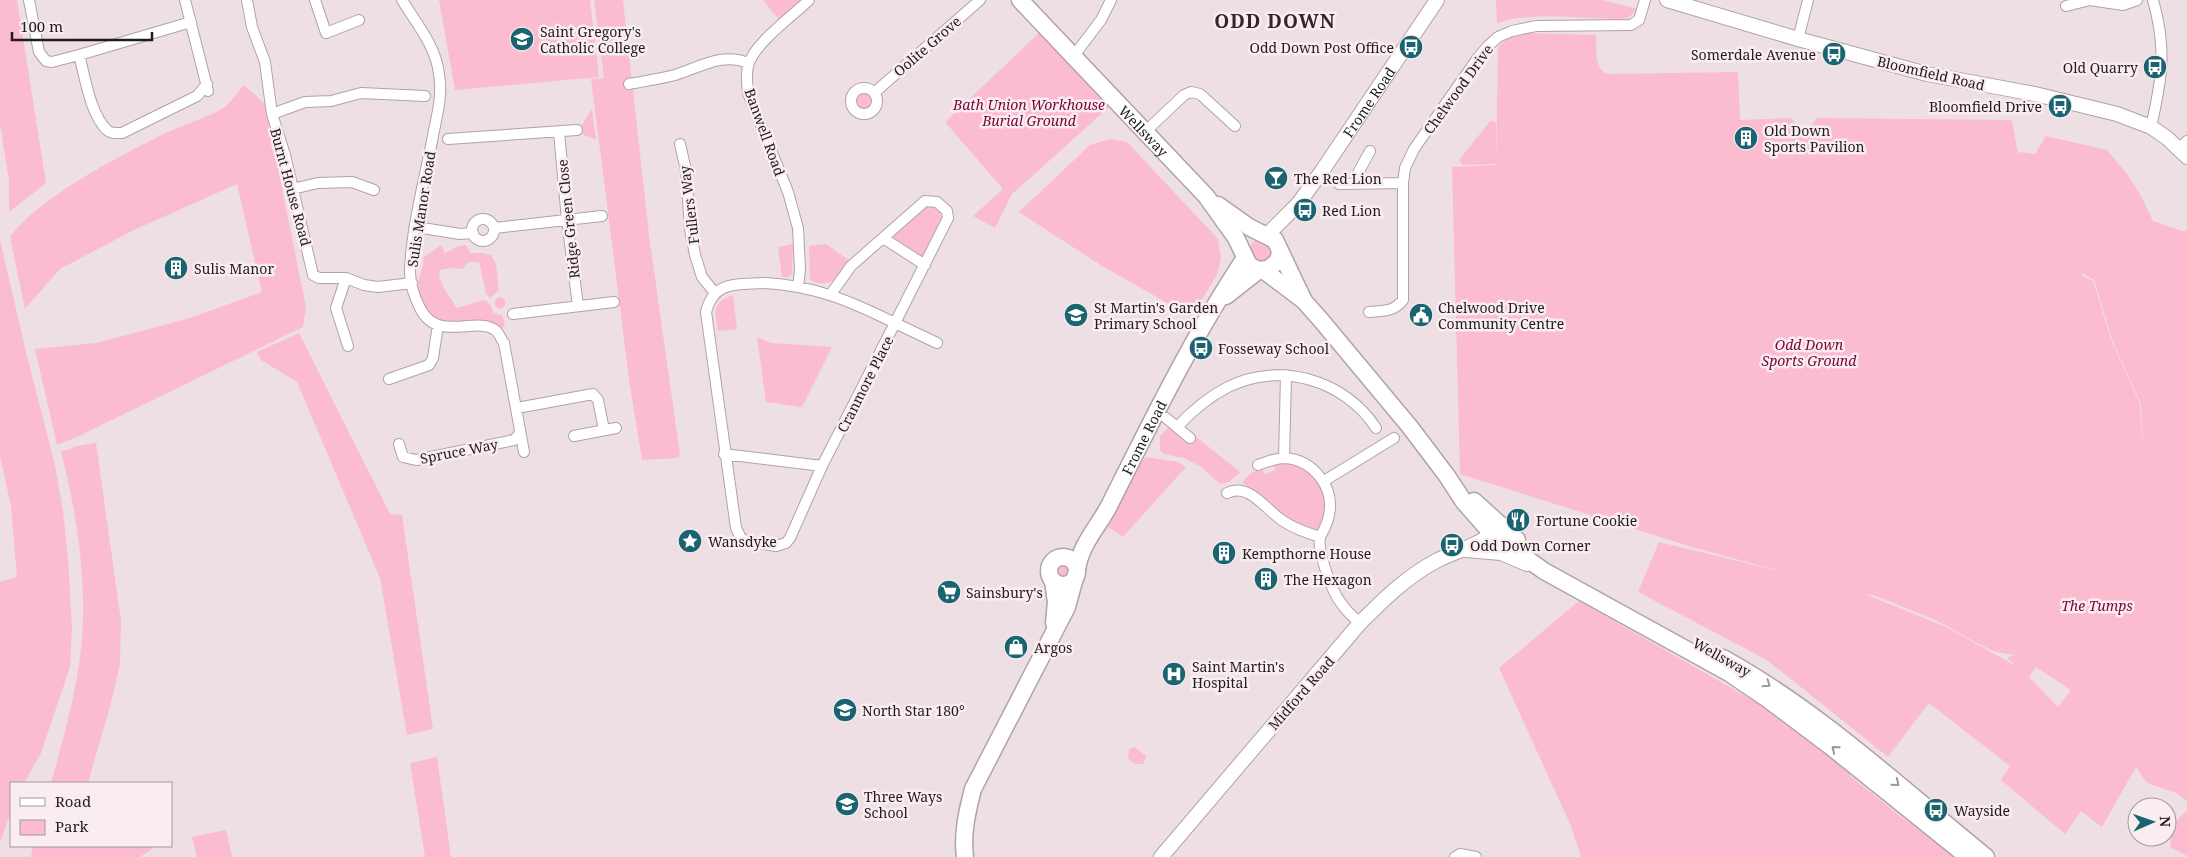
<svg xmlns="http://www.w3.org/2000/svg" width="2187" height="857" font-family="'Noto Serif',serif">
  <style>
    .green { fill: #fcbccf; fill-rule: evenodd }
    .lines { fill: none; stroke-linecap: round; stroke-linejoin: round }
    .street-casing { stroke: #b0a3a6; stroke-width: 12 }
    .secondary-casing { stroke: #b0a3a6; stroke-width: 16 }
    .primary-casing { stroke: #b0a3a6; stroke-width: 19 }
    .street { stroke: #fff; stroke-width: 10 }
    .secondary { stroke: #fff; stroke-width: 14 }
    .primary { stroke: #fff; stroke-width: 16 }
    .oneway { stroke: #9b9999 }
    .labels { text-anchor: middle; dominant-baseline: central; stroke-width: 5; stroke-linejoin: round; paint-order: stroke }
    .poi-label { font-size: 14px; fill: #201c1d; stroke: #faedf0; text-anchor: start }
    .street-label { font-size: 14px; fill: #201c1d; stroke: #faedf0 }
    .park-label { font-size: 14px; font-style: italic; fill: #79013e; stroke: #faedf0 }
    .district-label { font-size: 19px; font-weight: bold; letter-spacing: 1px; fill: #31272a; stroke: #faedf0 }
  </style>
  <rect width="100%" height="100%" fill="#eddfe3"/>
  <path class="green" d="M0,0H17L46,183L9,212V181L0,124Z
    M439,0H590L599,77L455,90Z
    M594,0H623L649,235L680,455L676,458L642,460L630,386L591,79L604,78Z
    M763,0H800L779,20Z
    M1496,0H1603L1637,9L1628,18L1621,19C1591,19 1520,11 1497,24Z
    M1039,33L1109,107L1012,194L995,228L973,216L1003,189L945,122Z
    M1520,33L1596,35C1597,48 1593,71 1609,74L1738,72L1740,120L1791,118L1797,126L1807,133L1817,118L2012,120L2018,155L2019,152L2035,154L2046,136L2107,150L2127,174L2141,196L2153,221L2182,231L2187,230V801L2176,793L2147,783L2136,767L2102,827L2081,811L2065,834L2001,780L2010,766L1929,703L1888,757L1767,660L1638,592L1659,542L1791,574L1692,547L1460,474L1452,167L1496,165L1498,47L1509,37ZM2082,273L2094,280L2113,342L2141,404L2143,455L2140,404L2112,342L2093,281L2083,276ZM1865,594L1876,596C1898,605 1920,613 1941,623C1962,633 1992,657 2016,654L2007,658L2016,666L1946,627ZM2036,667L2071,690L2058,707L2029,677Z
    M244,85L265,104L306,307L303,327L79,436L57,445L35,349L96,343L187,319L262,292L237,184L134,230L60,269L25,309L10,237C39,197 123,154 168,132C182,125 216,115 227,105C233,99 238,92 244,85Z
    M855 101a9 9 0 1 1 18 0a9 9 0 1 1-18 0Z
    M592,109L596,140L582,134L581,126Z
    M1491,120L1496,123V164L1462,165L1459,160Z
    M1110,139L1127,142L1218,239L1221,259L1217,274L1192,317L1102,266L1019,212L1090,145Z
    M933,206L939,210L943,221L923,260L889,237L924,208Z
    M1256,239L1272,244V259L1259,265L1248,249Z
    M0,240L27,356L55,465L63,511L68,558L72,628L70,667L41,753L24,783H11V811L0,843V582L17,577L11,506L0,456Z
    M793,244L792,274L789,277H782L778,247Z
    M826,244L851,262C837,276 835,287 813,282L810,278L809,246Z
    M441,245L445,253L459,246L466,245L470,253H482L491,255L496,264L499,290L490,298L486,293L479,262H468L463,269L450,268L440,270C436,281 451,298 457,308L484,300L490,304L494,313L502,315L505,323L502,330L491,323L480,321L454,323L434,319C427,311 419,296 418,285C418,275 425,268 423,258Z
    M733,295L737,329L718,331C715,311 711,303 733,295Z
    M494.5 303a5.5 5.5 0 1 1 11 0a5.5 5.5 0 1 1-11 0Z
    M299,333L390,514L402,515L433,729L407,735L380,578L297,382L261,360L257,352Z
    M757,337L771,343L832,347L802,407L766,402Z
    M1169,427L1188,443L1195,436L1240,472L1229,482L1220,484L1201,467L1184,458L1164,454L1160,451V436Z
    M96,443L121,621L120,663L111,703L88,783H51C63,740 76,694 81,649C88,587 77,512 61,452L77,446Z
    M1146,457L1178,462L1186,467L1123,537L1108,527L1138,466Z
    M1282,462L1303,466L1317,477L1327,502L1322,527C1305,539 1256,497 1243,483C1246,475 1253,472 1261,468L1265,474L1275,470L1273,463Z
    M1055 571a8 8 0 1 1 16 0a8 8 0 1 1-16 0Z
    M1579,601L1756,702L1804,738H1811L1850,771V776L1909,823L1913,821L1957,857H1581L1571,826L1499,668Z
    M1135,747L1146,756L1143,764H1135L1128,758L1129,749Z
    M437,757L451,857H425L410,763Z
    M2187,810V856L2170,847L2173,825Z
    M226,830L232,857H197L192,837Z
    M33,846H156L140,857H31Z"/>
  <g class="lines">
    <g class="street-casing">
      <path id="street" d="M29,0L39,52L46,61L52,62L79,55L191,22
        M185,0L208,91
        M247,0L252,27L265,62L272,114L285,155L313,275L319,278H346L364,285L378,287L412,283
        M315,0L326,33L359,20
        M402,0C416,23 436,46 439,74C443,97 436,118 432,141C424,181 411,231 410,272C410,284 415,298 420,308C437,343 476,316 495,330C499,333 501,339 504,343L524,452
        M2066,6L2090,0L2123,5L2137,0
        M1798,39L1808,0
        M79,55C85,76 90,114 107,130C111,134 116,133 122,133L197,96L207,84
        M1073,57L1101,20L1111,0
        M629,84C644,81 660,79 675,75C700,67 723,52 748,63
        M851 101a13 13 0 1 1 26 0a13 13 0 1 1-26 0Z
        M874,93L980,0
        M272,114L305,102L331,101L361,93L425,96
        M2151,127C2162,79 2167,49 2153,0
        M1146,131L1184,95L1191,92L1200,94L1235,126
        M559,132L567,220L578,306
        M448,139L577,130
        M680,144L686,170L690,229L695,255L702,277L714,292
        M2179,149L2187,141
        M1339,184L1403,183
        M1359,184L1358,173L1370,151
        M292,189L318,183L352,182L374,190
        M472 230a11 11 0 1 1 22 0a11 11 0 1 1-22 0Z
        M416,227L460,234L473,233
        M495,228L602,216
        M883,238L925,265
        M346,278L336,308L348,346
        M765,283C816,286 850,301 895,323L822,466L790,538L786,543L776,546L746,541L741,538L736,528L706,312C714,280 737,285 765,283Z
        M798,287L800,270L798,228L788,192L748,93C747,84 746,75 748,66C753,44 793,16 809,0
        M831,294L851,266L925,201L937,202L947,211L948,218L895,323L937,343
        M1369,312C1384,310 1392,313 1403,300V183L1405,168L1414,149L1477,59L1487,47L1498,37L1512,31L1536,26L1631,25L1639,20L1645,0
        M513,314L614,302
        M389,379L429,365L433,358L438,325
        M517,408L593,394L598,400L604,430
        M1166,418L1190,438
        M1177,427C1192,411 1208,397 1228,387C1280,361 1345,380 1376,428
        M574,436L616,428
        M399,444L403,457L416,460L514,440L519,435L520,429
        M724,454L822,466
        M1284,458L1286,375
        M1258,465C1266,462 1276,458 1285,458C1313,460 1335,487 1329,515C1328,523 1324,530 1320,537
        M1324,481L1394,438
        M1227,493C1249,482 1266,510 1283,521C1295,529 1307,533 1320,537C1317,551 1332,592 1341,603C1346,611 1353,617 1360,623
        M1455,857L1460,854L1476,857"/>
    </g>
    <g class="secondary-casing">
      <g id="secondary">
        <path d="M1667,0L1798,39L1927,74L2035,94L2117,114L2151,127L2167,138L2187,157"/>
        <path id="s1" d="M1267,235L1298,204L1322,171L1437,0"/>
        <path d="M1466,550L1501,553L1527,564"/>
        <path d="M1161,857L1360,623C1383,600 1406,577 1436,561C1454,551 1476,547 1492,534"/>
      </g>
    </g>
    <g class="primary-casing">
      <g id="primary">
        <path id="s2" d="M1020,0L1206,196L1236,238L1249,265L1258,270L1268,269L1278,261L1280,252"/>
        <path d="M1218,205L1249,227L1275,240L1303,299"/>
        <path d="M1263,270L1303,300L1320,319L1410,427L1447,476L1464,502L1492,534L1544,571L1729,673L1766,698L1830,746L1968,857"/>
        <path d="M1226,296L1259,270"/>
        <path d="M1474,501L1517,540"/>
        <circle cx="1063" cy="571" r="14"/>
        <path id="s3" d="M1077,570C1080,545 1098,527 1109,506C1151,422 1193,336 1245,258"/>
        <path d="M1053,581L1056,602L1054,623"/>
        <path d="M1723,658C1819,711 1901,788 1986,857"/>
        <path d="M965,857C962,834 967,812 973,789L1067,607L1076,574"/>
      </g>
    </g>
    <use href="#street" class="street"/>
    <use href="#secondary" class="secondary"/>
    <use href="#primary" class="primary"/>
  </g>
  <defs><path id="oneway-chevron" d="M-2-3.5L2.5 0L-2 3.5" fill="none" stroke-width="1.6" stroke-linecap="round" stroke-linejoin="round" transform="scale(1.25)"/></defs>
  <g class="oneway">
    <use href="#oneway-chevron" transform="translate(1767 684) rotate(35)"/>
    <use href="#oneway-chevron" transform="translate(1835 749) rotate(-141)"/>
    <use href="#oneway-chevron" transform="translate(1896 783) rotate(39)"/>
  </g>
  <defs>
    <g id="school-disc" transform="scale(1.25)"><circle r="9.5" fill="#196470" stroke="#faedf0"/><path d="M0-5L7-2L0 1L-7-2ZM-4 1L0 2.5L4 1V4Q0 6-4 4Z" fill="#fff"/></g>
    <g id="bus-disc" transform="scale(1.25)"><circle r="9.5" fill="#196470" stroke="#faedf0"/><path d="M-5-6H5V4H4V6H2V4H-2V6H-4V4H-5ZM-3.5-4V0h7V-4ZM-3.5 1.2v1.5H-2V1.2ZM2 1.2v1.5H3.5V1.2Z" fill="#fff"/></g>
    <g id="building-disc" transform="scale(1.25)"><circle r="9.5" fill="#196470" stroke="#faedf0"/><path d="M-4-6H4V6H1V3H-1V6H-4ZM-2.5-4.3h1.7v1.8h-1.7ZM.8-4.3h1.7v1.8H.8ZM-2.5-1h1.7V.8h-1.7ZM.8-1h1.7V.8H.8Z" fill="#fff"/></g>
    <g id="bar-disc" transform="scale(1.25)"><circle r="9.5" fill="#196470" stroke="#faedf0"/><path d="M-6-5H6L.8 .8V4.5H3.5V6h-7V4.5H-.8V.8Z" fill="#fff"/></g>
    <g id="civic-disc" transform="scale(1.25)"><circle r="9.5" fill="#196470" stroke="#faedf0"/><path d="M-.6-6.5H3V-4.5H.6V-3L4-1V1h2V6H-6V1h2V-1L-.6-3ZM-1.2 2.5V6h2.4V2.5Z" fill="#fff"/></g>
    <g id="restaurant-disc" transform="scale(1.25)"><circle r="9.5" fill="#196470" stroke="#faedf0"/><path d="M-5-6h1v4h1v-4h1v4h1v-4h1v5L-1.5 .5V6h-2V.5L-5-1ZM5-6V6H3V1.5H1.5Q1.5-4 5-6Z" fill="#fff"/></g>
    <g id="sight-disc" transform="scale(1.25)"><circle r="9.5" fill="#196470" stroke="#faedf0"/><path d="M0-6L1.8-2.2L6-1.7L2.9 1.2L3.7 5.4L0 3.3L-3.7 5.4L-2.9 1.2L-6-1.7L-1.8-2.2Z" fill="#fff"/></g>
    <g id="supermarket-disc" transform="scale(1.25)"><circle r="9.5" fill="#196470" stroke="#faedf0"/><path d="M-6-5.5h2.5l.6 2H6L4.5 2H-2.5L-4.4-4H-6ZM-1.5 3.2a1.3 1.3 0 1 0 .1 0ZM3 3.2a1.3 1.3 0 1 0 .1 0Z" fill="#fff"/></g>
    <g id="shop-disc" transform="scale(1.25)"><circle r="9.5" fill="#196470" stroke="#faedf0"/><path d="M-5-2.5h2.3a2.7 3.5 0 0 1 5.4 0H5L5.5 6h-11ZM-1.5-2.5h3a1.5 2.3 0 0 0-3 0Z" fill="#fff"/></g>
    <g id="hospital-disc" transform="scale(1.25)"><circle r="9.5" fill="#196470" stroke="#faedf0"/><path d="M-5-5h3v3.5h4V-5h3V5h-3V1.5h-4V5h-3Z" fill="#fff"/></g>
  </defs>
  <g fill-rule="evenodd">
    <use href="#school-disc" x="522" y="39"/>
    <use href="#bus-disc" x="1411" y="47"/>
    <use href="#bus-disc" x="1834" y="54"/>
    <use href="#bus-disc" x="2155" y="67"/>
    <use href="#bus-disc" x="2060" y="106"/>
    <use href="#building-disc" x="1746" y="138"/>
    <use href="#bar-disc" x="1276" y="178"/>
    <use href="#bus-disc" x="1305" y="210"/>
    <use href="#building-disc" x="176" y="268"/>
    <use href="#school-disc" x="1076" y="315"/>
    <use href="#civic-disc" x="1421" y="315"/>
    <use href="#bus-disc" x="1201" y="348"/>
    <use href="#restaurant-disc" x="1518" y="520"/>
    <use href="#sight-disc" x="690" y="541"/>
    <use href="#bus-disc" x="1452" y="545"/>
    <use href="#building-disc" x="1224" y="553"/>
    <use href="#building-disc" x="1266" y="579"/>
    <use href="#supermarket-disc" x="949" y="592"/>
    <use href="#shop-disc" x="1016" y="647"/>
    <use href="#hospital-disc" x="1174" y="674"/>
    <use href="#school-disc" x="845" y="710"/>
    <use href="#school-disc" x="847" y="804"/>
    <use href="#bus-disc" x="1936" y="810"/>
  </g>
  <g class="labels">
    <g class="poi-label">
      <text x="540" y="31">Saint Gregory's<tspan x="540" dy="16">Catholic College</tspan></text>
      <text x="1394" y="47" text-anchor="end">Odd Down Post Office</text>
      <text x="1816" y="54" text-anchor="end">Somerdale Avenue</text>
      <text x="2138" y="67" text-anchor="end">Old Quarry</text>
      <text x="2042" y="106" text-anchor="end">Bloomfield Drive</text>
      <text x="1764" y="130">Old Down<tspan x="1764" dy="16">Sports Pavilion</tspan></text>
      <text x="1294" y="178">The Red Lion</text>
      <text x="1322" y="210">Red Lion</text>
      <text x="194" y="268">Sulis Manor</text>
      <text x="1094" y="307">St Martin's Garden<tspan x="1094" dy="16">Primary School</tspan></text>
      <text x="1438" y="307">Chelwood Drive<tspan x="1438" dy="16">Community Centre</tspan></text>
      <text x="1218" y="348">Fosseway School</text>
      <text x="1536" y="520">Fortune Cookie</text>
      <text x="708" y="541">Wansdyke</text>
      <text x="1470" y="545">Odd Down Corner</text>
      <text x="1242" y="553">Kempthorne House</text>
      <text x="1284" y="579">The Hexagon</text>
      <text x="966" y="592">Sainsbury's</text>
      <text x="1034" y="647">Argos</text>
      <text x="1192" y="666">Saint Martin's<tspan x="1192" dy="16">Hospital</tspan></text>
      <text x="862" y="710">North Star 180°</text>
      <text x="864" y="796">Three Ways<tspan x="864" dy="16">School</tspan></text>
      <text x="1954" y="810">Wayside</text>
    </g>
    <g class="street-label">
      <text transform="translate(927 46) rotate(-41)">Oolite Grove</text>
      <text transform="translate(1931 73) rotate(13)">Bloomfield Road</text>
      <text transform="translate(1458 89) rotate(-54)">Chelwood Drive</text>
      <text stroke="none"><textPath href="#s1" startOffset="168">Frome Road</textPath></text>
      <text stroke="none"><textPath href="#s2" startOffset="180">Wellsway</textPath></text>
      <text transform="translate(765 132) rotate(70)">Banwell Road</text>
      <text transform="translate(291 187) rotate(75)">Burnt House Road</text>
      <text transform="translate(689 205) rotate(-97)">Fullers Way</text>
      <text transform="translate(421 209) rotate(-81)">Sulis Manor Road</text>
      <text transform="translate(568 219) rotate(-96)">Ridge Green Close</text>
      <text transform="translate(865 384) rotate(-63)">Cranmore Place</text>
      <text stroke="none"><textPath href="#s3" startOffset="149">Frome Road</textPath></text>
      <text transform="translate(459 451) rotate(-11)">Spruce Way</text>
      <text transform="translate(1722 657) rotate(29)">Wellsway</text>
      <text transform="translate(1301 693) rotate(-49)">Midford Road</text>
    </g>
    <g class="park-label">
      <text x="1029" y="104">Bath Union Workhouse<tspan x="1029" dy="16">Burial Ground</tspan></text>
      <text x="1809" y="344">Odd Down<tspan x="1809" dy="16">Sports Ground</tspan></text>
      <text x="2097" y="605">The Tumps</text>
    </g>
    <g class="district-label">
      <text x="1275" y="21">ODD DOWN</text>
    </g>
  </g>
  <rect x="10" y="782" width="162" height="65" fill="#faedf0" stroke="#a3999c"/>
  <rect x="20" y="798" width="25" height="8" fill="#ffffff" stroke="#a3999c"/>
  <text x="55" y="807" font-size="15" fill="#201c1d">Road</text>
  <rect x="20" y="820" width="25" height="15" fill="#fcbccf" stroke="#a3999c"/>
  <text x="55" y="832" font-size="15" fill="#201c1d">Park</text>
  <g transform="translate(2152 822) rotate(88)"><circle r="24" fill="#faedf0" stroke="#a3999c"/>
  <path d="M0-4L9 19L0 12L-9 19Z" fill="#196470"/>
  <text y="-8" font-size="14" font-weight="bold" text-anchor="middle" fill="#201c1d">N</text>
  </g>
  <path d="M12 32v8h140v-8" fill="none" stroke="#201c1d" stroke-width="2.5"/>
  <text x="20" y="32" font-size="15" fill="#201c1d" stroke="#faedf0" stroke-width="4" paint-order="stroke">100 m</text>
</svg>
